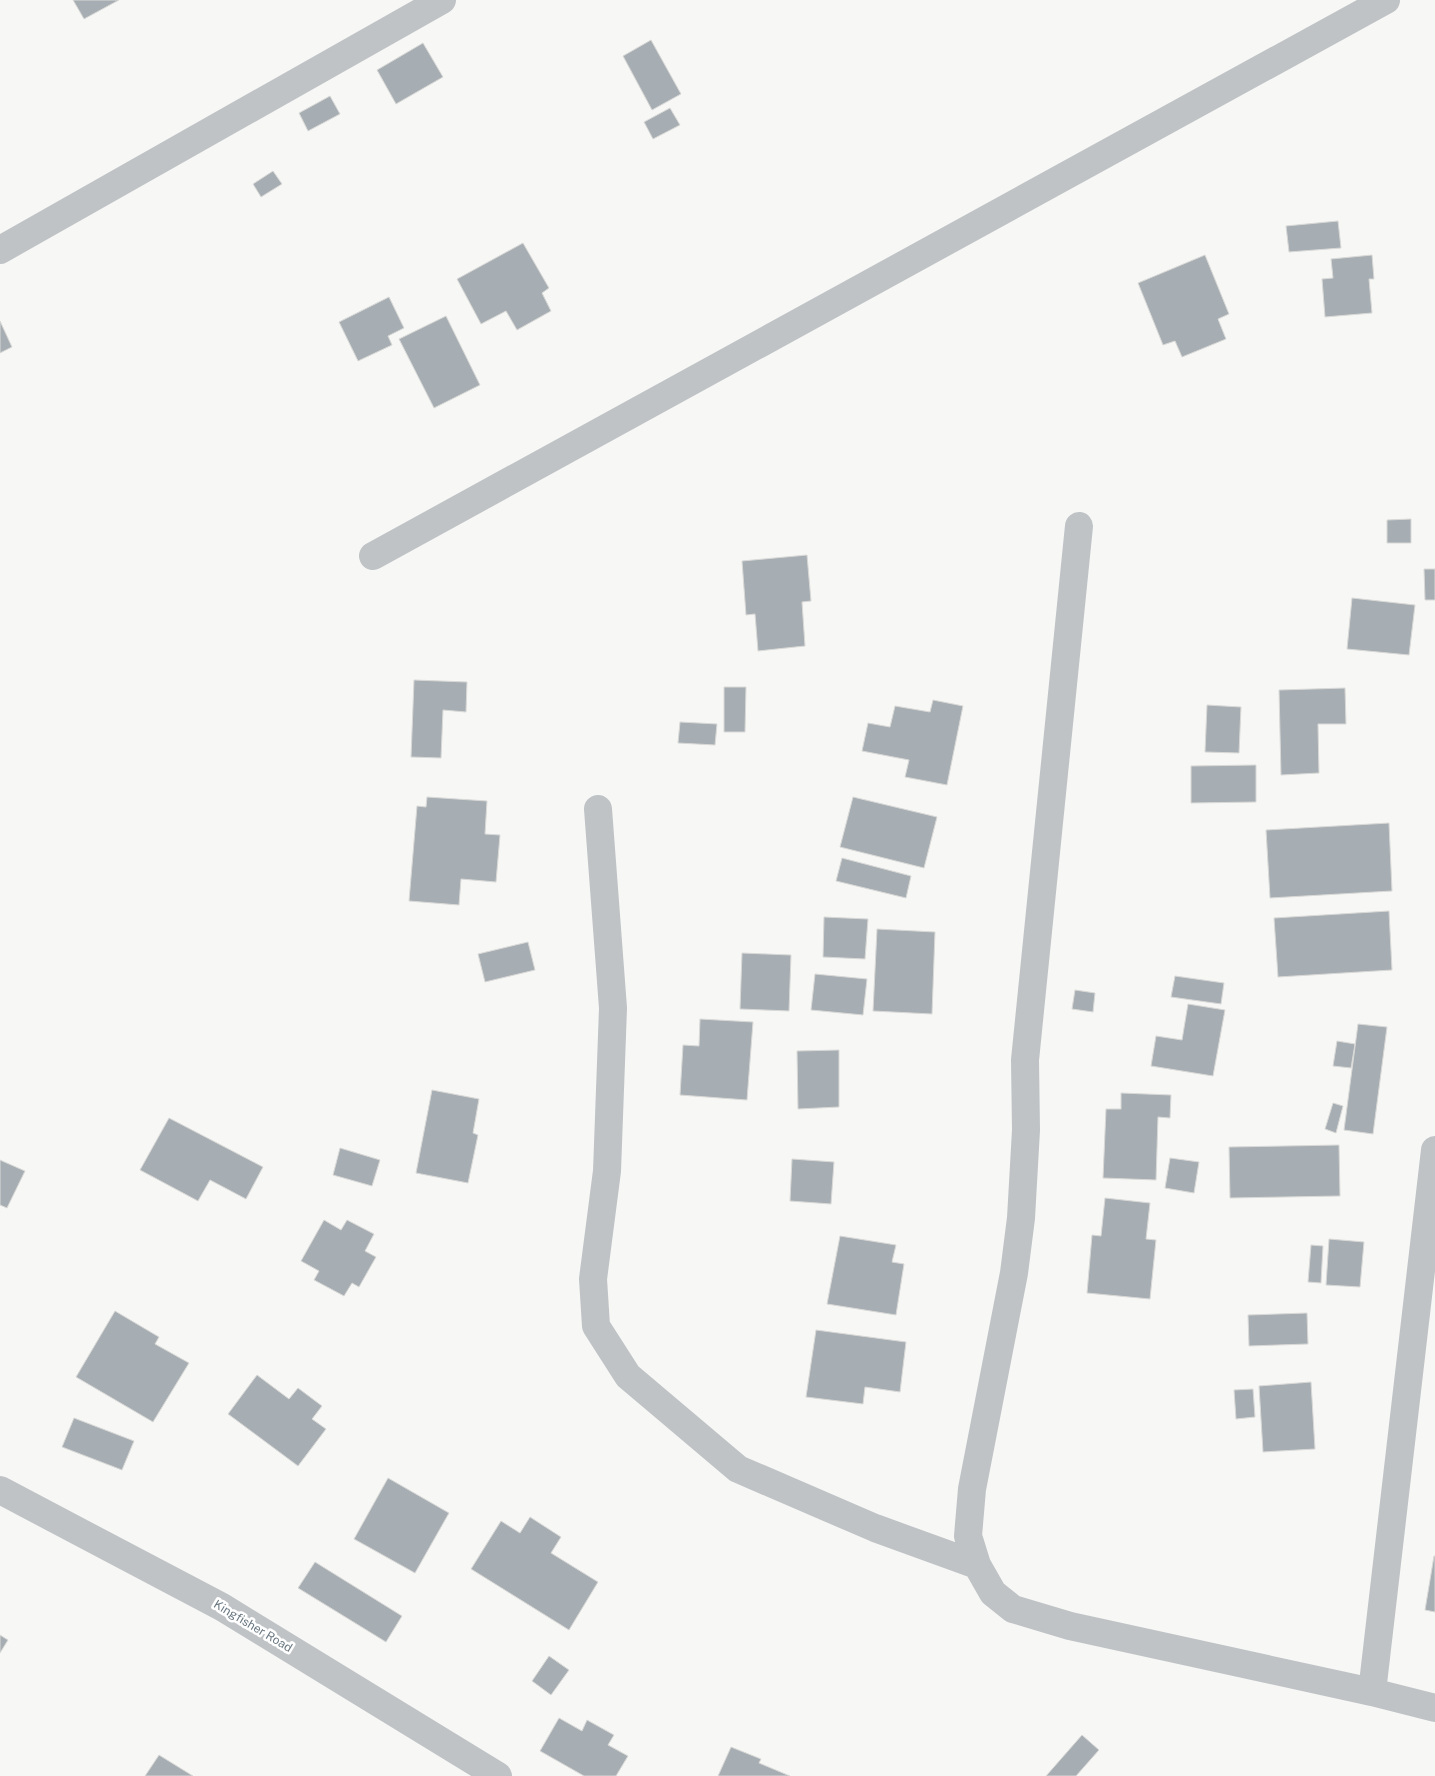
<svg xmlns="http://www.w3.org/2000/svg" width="1435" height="1776" font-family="'Public Sans',sans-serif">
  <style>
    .building { fill: #a7aeb3; stroke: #d9d9d7 }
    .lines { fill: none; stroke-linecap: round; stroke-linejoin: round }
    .minor { stroke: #bfc3c6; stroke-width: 28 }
    .labels { text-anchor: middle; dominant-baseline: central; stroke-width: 5; stroke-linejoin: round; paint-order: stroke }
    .street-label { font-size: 12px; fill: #6a7882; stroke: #fff }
  </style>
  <rect width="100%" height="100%" fill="#f7f7f5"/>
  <path class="building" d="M73,0H119L84,19Z
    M651,40L681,94L652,110L623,56Z
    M423,43L443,77L396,104L377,70Z
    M330,96L340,114L308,131L299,113Z
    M670,108L680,125L653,139L644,122Z
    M273,171L282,184L261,197L253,184Z
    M1338,221L1341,248L1289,252L1286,226Z
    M523,243L549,288L542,293L551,311L517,330L506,311L481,324L457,279Z
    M1205,255L1229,314L1218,319L1226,339L1182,357L1175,341L1163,345L1138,283Z
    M1372,255L1374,279H1369L1372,313L1325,317L1322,279L1333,278L1331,259Z
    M389,297L404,328L388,336L392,345L358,361L339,322Z
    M446,316L480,385L434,408L399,339Z
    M0,321L12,347L0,353Z
    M1411,519V543H1387V520Z
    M807,555L811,601L802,602L805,646L758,651L755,614L746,615L742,561Z
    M1424,569H1435V600H1425Z
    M1352,598L1415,605L1409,655L1347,649Z
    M414,680L467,682L466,712L443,710L441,758L411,757Z
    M724,687H746L745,732H724Z
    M1345,688L1346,724H1318L1319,773L1281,775L1279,690Z
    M933,700L963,706L947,785L905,777L909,760L862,751L868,723L890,727L895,706L930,712Z
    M1207,705L1241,707L1239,753L1205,752Z
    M680,722L717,724L715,745L678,743Z
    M1256,765V802L1191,803V766Z
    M427,797L487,801L485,834L500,835L496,882L461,879L459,905L409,901L417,806L426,807Z
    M853,797L937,817L924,868L840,847Z
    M1389,823L1392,891L1270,898L1266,830Z
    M842,858L911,876L906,898L836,881Z
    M1389,911L1392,970L1278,977L1274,918Z
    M824,917L868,919L865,959L823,957Z
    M877,929L935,932L932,1014L873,1011Z
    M528,942L535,970L485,982L478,954Z
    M742,953L791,955L789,1011L740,1009Z
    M815,974L867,979L863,1015L811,1010Z
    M1175,976L1224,983L1221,1004L1171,997Z
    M1075,990L1095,993L1093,1012L1072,1009Z
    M1188,1004L1225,1010L1213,1076L1151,1066L1156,1036L1182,1040Z
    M700,1019L753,1022L747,1100L680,1095L683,1045L699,1046Z
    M1358,1024L1387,1027L1373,1134L1344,1130Z
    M1337,1041L1355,1044L1351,1068L1333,1066Z
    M839,1050V1107L798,1109L797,1051Z
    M432,1090L479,1099L473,1133L478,1135L468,1183L416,1173Z
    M1121,1093L1171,1095L1170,1118L1158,1117L1156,1180L1103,1178L1106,1109H1121Z
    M1333,1103L1343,1106L1336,1133L1325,1129Z
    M169,1118L263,1167L246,1199L210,1180L198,1201L140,1170Z
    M1339,1145L1340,1196L1230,1198L1229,1147Z
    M340,1148L380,1160L372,1186L333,1175Z
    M1170,1158L1199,1162L1194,1193L1165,1188Z
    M792,1159L834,1162L831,1204L790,1201Z
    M0,1160L25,1171L7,1208L0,1205Z
    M1105,1198L1150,1203L1146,1239L1156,1240L1150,1299L1087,1293L1092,1235L1101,1236Z
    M324,1220L341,1230L347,1220L374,1234L365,1251L376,1257L359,1287L352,1283L344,1296L314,1280L319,1271L301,1261Z
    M840,1236L896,1245L892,1262L904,1264L896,1315L827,1304Z
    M1329,1239L1364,1242L1360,1287L1326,1285Z
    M1311,1245L1323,1246L1321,1283L1308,1282Z
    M115,1311L159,1337L155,1344L189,1363L153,1422L76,1377Z
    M1307,1313L1308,1344L1249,1346L1248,1315Z
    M816,1330L906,1342L900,1392L865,1387L863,1404L806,1397Z
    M257,1375L289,1399L298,1388L322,1406L312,1419L326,1429L298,1466L228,1414Z
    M1311,1382L1315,1449L1263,1452L1259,1386Z
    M1253,1389L1255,1417L1236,1419L1234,1390Z
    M74,1418L134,1441L122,1470L62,1447Z
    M388,1478L449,1513L415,1573L354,1539Z
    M530,1517L561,1537L551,1553L598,1582L569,1630L471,1569L501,1521L520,1533Z
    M1434,1556H1435V1612L1425,1610Z
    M315,1562L402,1616L386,1642L298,1588Z
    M0,1635L8,1640L0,1653Z
    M549,1656L569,1670L551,1695L532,1681Z
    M559,1718L582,1731L587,1720L614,1735L608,1745L628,1756L616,1776H584L540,1751Z
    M1082,1735L1099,1750L1076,1776H1046Z
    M731,1747L761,1759L759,1763L790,1776H718Z
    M159,1755L193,1776H145Z"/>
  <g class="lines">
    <path class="minor" d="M0,250L442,0
      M1079,526L1025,1060L1026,1130L1021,1218L1014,1273L972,1489L968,1536L977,1565L993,1593L1013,1609L1070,1626L1372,1692
      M373,556L1386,0
      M598,809L613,1008L607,1171L593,1279L596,1326L628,1376L738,1469L875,1528L977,1565
      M1435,1150L1372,1692L1435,1708
      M0,1490L222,1607L498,1776"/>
  </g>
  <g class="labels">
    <g class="street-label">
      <text transform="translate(253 1626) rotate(31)">Kingfisher Road</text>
    </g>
  </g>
</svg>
